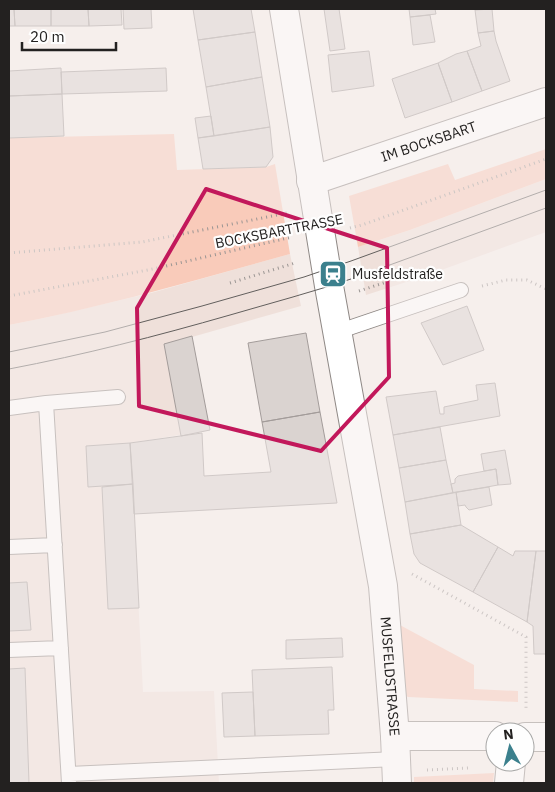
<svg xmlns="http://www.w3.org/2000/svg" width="555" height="792" font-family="'IBM Plex Sans',sans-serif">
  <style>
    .built { fill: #efe0da }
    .green { fill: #f9cbba }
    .building { fill: #dad3d0; stroke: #a39c9a }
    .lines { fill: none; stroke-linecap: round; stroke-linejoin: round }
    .service-casing { stroke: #8f8986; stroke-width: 16 }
    .minor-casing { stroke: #8f8986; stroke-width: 30 }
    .path { stroke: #9a9593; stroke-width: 3; stroke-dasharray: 1 4; stroke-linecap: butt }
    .service { stroke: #fff; stroke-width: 14 }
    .minor { stroke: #fff; stroke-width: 28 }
    .tram { stroke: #625f5d; stroke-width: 1 }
    .marked { fill: none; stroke: #c2185b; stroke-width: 4; stroke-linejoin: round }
    .labels { text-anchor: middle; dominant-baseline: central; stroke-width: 4.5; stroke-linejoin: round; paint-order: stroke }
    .street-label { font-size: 14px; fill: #232120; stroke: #fefefe }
    .poi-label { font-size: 14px; fill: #232120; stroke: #fefefe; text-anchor: start }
  </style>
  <rect width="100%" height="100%" fill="#f6efec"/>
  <path class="built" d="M546,179V232L425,276L366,295L358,247L410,230Z
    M290,254L301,306L192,337L210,430L130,443L143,692L214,691L219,783H9V325L44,318L151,293Z"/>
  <path class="green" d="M174,134L177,170L266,167L275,164L290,254C197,280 104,307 9,325V138Z
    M546,149V179L410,230L358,247L349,196L448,164L455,180Z
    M398,624L474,665V689L518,691V702L408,697L403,694Z
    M494,773L493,783H414V777Z"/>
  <path class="building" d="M9,9H14L15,26H9Z
    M14,9H51V26H15Z
    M51,9H88L89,26H51Z
    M88,9H121L122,25L89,26Z
    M123,9H151L152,28L124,29Z
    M193,9H251L255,32L198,40Z
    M324,9H339L345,49L330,51Z
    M409,9H435L436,14L410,17Z
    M492,9L494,31L478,33L475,10Z
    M430,15L435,42L413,45L410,17Z
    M494,31L496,41L510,81L482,91L467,51L481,46L478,33Z
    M255,32L262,77L206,87L198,40Z
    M369,51L374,86L332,92L328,55Z
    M467,51L482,91L452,102L438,63L456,54Z
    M438,63L452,102L405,118L392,79Z
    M61,68L62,94L9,96V71Z
    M166,68L167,91L62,94L61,72Z
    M262,77L270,127L214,136L206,87Z
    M62,94L64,136L9,138V96Z
    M211,116L214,136L198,138L195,118Z
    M270,127L273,157L266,167L203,169L198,138Z
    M467,306L484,350L443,365L421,323Z
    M306,333L320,412L262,422L248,343Z
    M192,336L210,430L181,436L164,344Z
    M495,383L500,416L393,435L386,397L436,391L440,414H444V407L478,400L476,385Z
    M320,412L337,503L134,514L130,443L202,433L204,476L271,472L262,422Z
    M440,427L446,460L399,468L393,435Z
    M130,443L133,484L88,487L86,446Z
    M505,450L511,484L498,485L496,469L484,471L481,454Z
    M446,460L453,493L405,502L399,468Z
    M496,469L498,485L453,493L451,484L455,483V479L458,476Z
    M133,484L139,608L108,609L102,487Z
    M489,487L492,505L469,510L466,507L465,505L458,506L456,492Z
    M456,492L461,525L410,534L405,502Z
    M461,525L498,547L473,592L420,563L414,554L410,534Z
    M498,547L513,556L515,551H536L527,622L473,592Z
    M536,551H546V654H534L533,626L527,622Z
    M27,582L31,630L9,631V583Z
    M342,638L343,657L286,659V640Z
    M332,667L334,710H328L329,734L255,736L252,670Z
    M25,668L29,783H9V669Z
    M253,692L255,736L224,737L222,693Z"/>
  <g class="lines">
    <g class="service-casing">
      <path id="service" d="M337,332L461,290
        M46,403L118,397
        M9,408L46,403L69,783
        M9,547L55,545
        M9,650L61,648
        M69,774L396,759"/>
    </g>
    <g class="minor-casing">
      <g id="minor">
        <path id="s1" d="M284,9L329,286L383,586L395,736L397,783"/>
        <path id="s2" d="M311,181L546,102"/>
        <path d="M395,736H495"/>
        <path d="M525,737H546"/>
        <path d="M509,783L511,762"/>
      </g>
    </g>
    <path class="path" d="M350,228L362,225L546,159
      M9,253L142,242L287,213
      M230,283L295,263
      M482,286L506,280H527L546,289
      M359,291L423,270
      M9,296L153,269L292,237
      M412,574L526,637V708
      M427,770L468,768"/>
    <use href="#service" class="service"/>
    <use href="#minor" class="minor"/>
    <path class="tram" d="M9,352L105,332L202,306L304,277L351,261L546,190
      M9,369C83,355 157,336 230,315C271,303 313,292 354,278C418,255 482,231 546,208"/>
  </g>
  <path d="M0 0H555V792H0ZM206,189L387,248L389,377L321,451L139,406L137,308Z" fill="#f6efec" fill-opacity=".55" fill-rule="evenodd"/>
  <path class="marked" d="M206,189L387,248L389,377L321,451L139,406L137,308Z"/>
  <defs>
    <g id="station-square" transform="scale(1.4375)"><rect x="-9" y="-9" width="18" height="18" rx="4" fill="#3b808d" stroke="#fefefe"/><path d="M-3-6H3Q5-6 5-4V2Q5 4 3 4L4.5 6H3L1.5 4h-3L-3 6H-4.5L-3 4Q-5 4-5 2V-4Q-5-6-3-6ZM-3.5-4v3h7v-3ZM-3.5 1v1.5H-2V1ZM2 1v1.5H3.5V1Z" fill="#fff"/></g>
  </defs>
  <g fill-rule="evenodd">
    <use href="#station-square" x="333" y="274"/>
  </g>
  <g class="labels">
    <g class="street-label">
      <text stroke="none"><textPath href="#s2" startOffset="124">IM BOCKSBART</textPath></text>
      <text transform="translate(279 231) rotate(-11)">BOCKSBARTTRASSE</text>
      <text stroke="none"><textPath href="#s1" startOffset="676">MUSFELDSTRASSE</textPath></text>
    </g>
    <g class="poi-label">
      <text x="352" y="274">Musfeldstraße</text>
    </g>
  </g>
  <rect width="555" height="792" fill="none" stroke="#232120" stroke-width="20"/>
  <g transform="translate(510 747) rotate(353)"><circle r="24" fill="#fefefe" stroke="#a6a6a5"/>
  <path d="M0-4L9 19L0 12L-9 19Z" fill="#3b808d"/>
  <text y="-8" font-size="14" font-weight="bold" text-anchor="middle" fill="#232120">N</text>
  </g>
  <path d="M22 42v8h94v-8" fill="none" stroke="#232120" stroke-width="2.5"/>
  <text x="30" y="42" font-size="15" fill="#232120" stroke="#fefefe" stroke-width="4" paint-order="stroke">20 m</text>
</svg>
